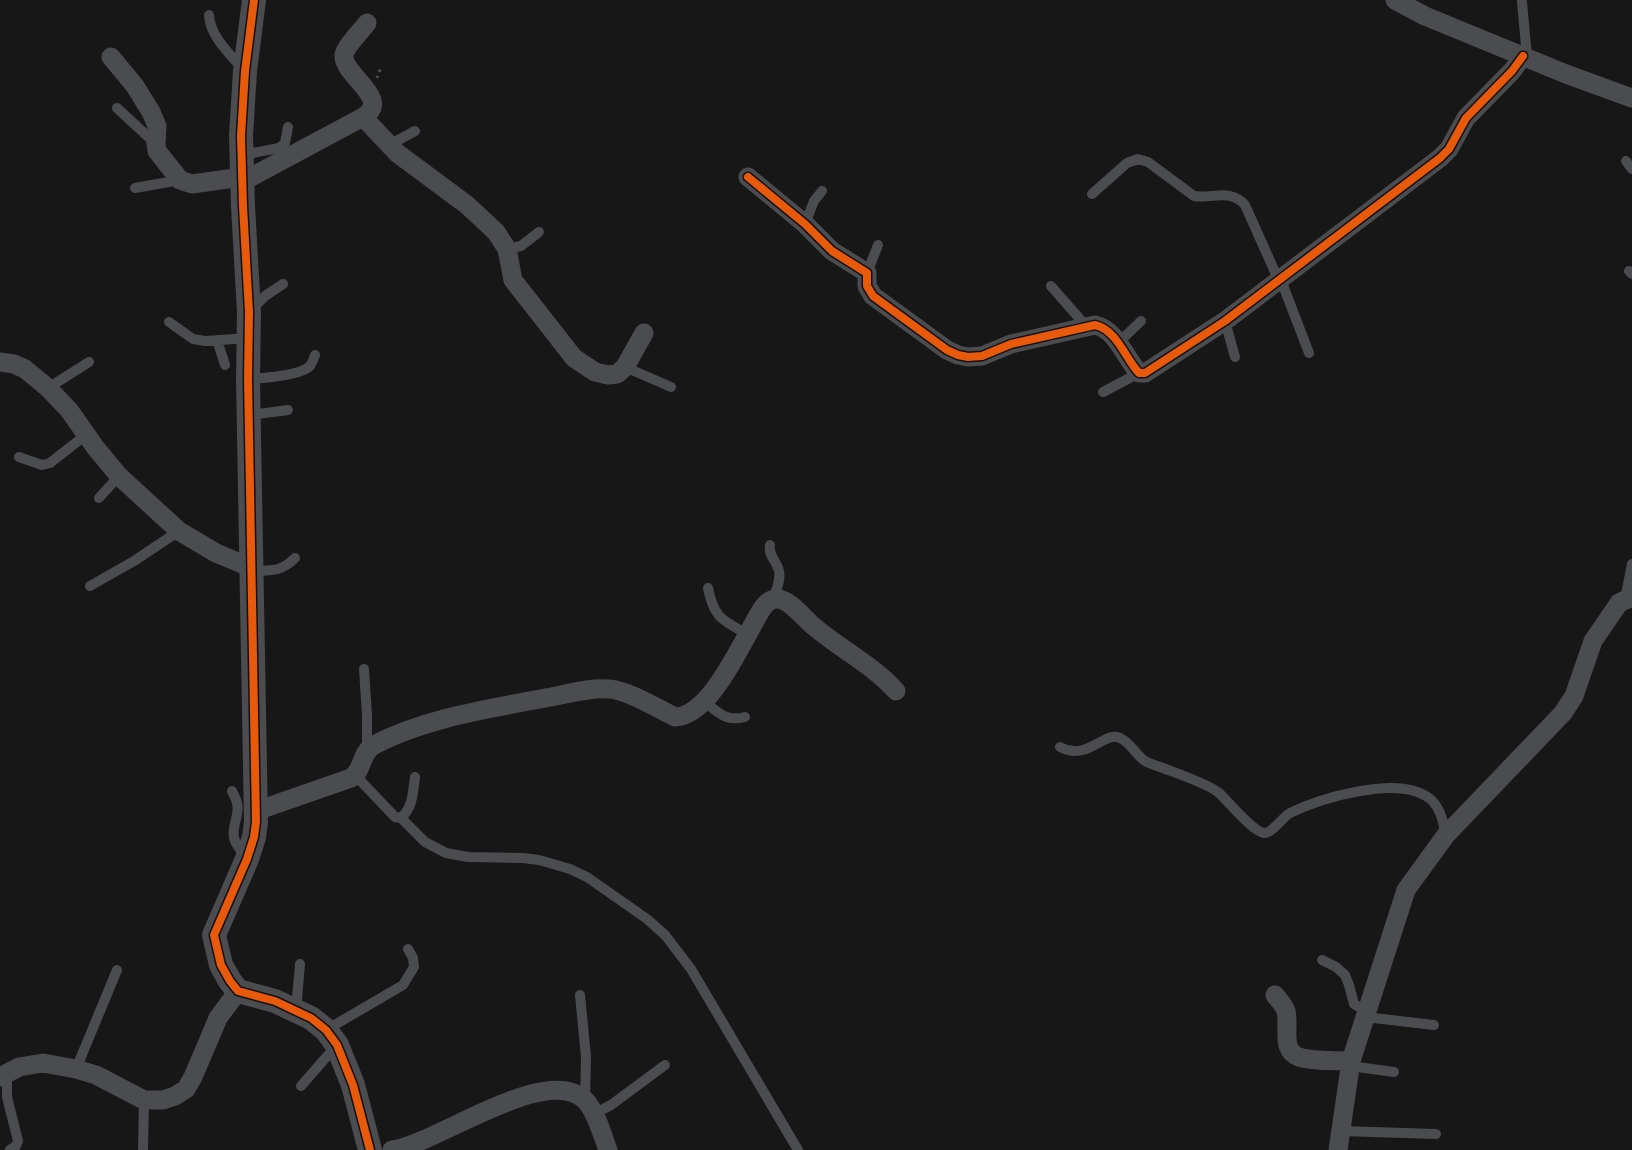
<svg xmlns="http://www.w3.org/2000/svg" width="1632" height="1150" font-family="Inter,sans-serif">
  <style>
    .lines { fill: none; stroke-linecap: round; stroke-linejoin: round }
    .path { stroke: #4d4e52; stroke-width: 3; stroke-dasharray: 2.5 4; stroke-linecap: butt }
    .service { stroke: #4b4c50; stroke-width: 10 }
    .minor { stroke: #4b4c50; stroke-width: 19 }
    .tertiary { stroke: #4b4c50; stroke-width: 24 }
    .cycleway-casing { stroke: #111113; stroke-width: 11 }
    .cycleway { stroke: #e8590c; stroke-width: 8 }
  </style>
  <rect width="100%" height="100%" fill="#171717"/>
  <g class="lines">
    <path class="path" d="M377,78L381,67"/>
    <path class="service" d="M1522,2L1527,57
      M209,15C210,36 229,53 242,68
      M117,108L156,144
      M389,145L415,131
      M242,155L279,148L285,143L288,127
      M1626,161L1632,169
      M135,188L180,180
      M1092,194L1127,163L1138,159L1148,162L1194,196C1213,199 1230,188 1245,205L1279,281
      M805,224L814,201L822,191
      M507,249L521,246L539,232
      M1629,271L1632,274
      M867,273L878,245
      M1281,280L1309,353
      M1051,286L1086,326
      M252,309L265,296L283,284
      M1225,321L1235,357
      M169,322L193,339L205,341L249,338
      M217,340L225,365
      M1118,343L1141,321
      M625,367L671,387
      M248,379C262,378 300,376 310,366C312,363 314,358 315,355
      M48,388L89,362
      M1103,392L1139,373
      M250,415L288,410
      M19,457L42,465L50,463L87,434
      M99,498L119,476
      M770,545C768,556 777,561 779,571C781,581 776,590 773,599
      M252,571C272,570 281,572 295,558
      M90,586L134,561L179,531
      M708,588C714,618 722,620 747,634
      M1625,599L1632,564
      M364,669L367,715V750
      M704,702C720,713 725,722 745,717
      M1060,747C1087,762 1105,730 1120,738C1131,743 1136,755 1145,761C1150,764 1158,766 1163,768C1176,773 1209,784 1219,793C1228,801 1252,831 1264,833C1271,834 1283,817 1290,813C1321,798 1395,776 1426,796C1440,804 1443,821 1446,835
      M355,775L395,817L401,818C413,808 413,791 415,777
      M232,791C236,799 239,805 237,814C236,822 232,829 234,838C236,846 242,851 246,858
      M401,818L425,842L446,853L468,857L523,858L539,860L570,869L587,877L647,919L665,935L691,969L798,1150
      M1322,960L1336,967L1345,975L1349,985L1354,1004L1367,1012
      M580,995L586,1057L585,1101
      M296,1010L300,964
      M1365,1017L1434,1025
      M326,1030L403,985L414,967L413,958L408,949
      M1350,1066L1394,1072
      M76,1069L117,970
      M7,1073V1097L18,1141L16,1146L10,1150
      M301,1086L336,1046
      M594,1114L611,1105L665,1065
      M1341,1131L1436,1134
      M143,1150L144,1100"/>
    <path class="minor" d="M1395,0L1425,16L1566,74L1632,98
      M111,57L135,86L151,112L157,126L156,144L157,151L180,180L192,184L242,177
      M363,117L397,153L467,205L496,232L507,249L513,280L574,358L595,372L608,375L617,374L625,367L644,333
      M748,177L805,224L832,251L867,273V286L873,296L947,350L958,355L968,357L982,356L1011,344L1095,325C1117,330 1125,358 1139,373H1145L1225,321L1440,158L1449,149L1466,118L1512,71L1523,56
      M242,182L363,117C393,99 342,75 344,55C345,47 362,30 367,23
      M0,362L14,364L25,369L48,388L69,410L95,447L119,476L179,531L216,553L252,568
      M256,811L351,778C364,770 360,753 374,745C425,718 489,709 545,698C564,695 590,687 609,689C627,690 657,708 675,717C711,716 743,640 760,612C764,605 769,598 778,599C790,600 802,616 811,624C838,648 872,664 896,691
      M1275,995C1279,1000 1284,1005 1286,1011C1290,1027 1280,1050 1299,1057C1313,1062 1336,1060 1351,1061
      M0,1077L19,1067L43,1063L76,1069L96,1075L144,1100H163L175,1096L186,1089L193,1077L218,1018L238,991
      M392,1150C437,1144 548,1061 586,1101C597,1114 602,1134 608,1150
      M1338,1150L1351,1061L1406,890L1446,835L1563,713L1574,696L1593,641L1619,603L1632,597"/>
    <path class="tertiary" d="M254,0L245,71L241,136L243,206L249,312L248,379L256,822L254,837L247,859L214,935L221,965L230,981L238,991L275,1001L311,1018L326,1030L337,1045L353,1085L370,1150"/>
    <g class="cycleway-casing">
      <path id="cycleway" d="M254,0L245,71L241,136L243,206L249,312L248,379L256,822L254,837L247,859L214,935L221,965L230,981L238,991L275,1001L311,1018L326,1030L337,1045L353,1085L370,1150
        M748,177L805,224L832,251L867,273V286L873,296L947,350L958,355L968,357L982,356L1011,344L1095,325C1117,330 1125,358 1139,373H1145L1225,321L1440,158L1449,149L1466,118L1512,71L1523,56"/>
    </g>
    <use href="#cycleway" class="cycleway"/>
  </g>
</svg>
